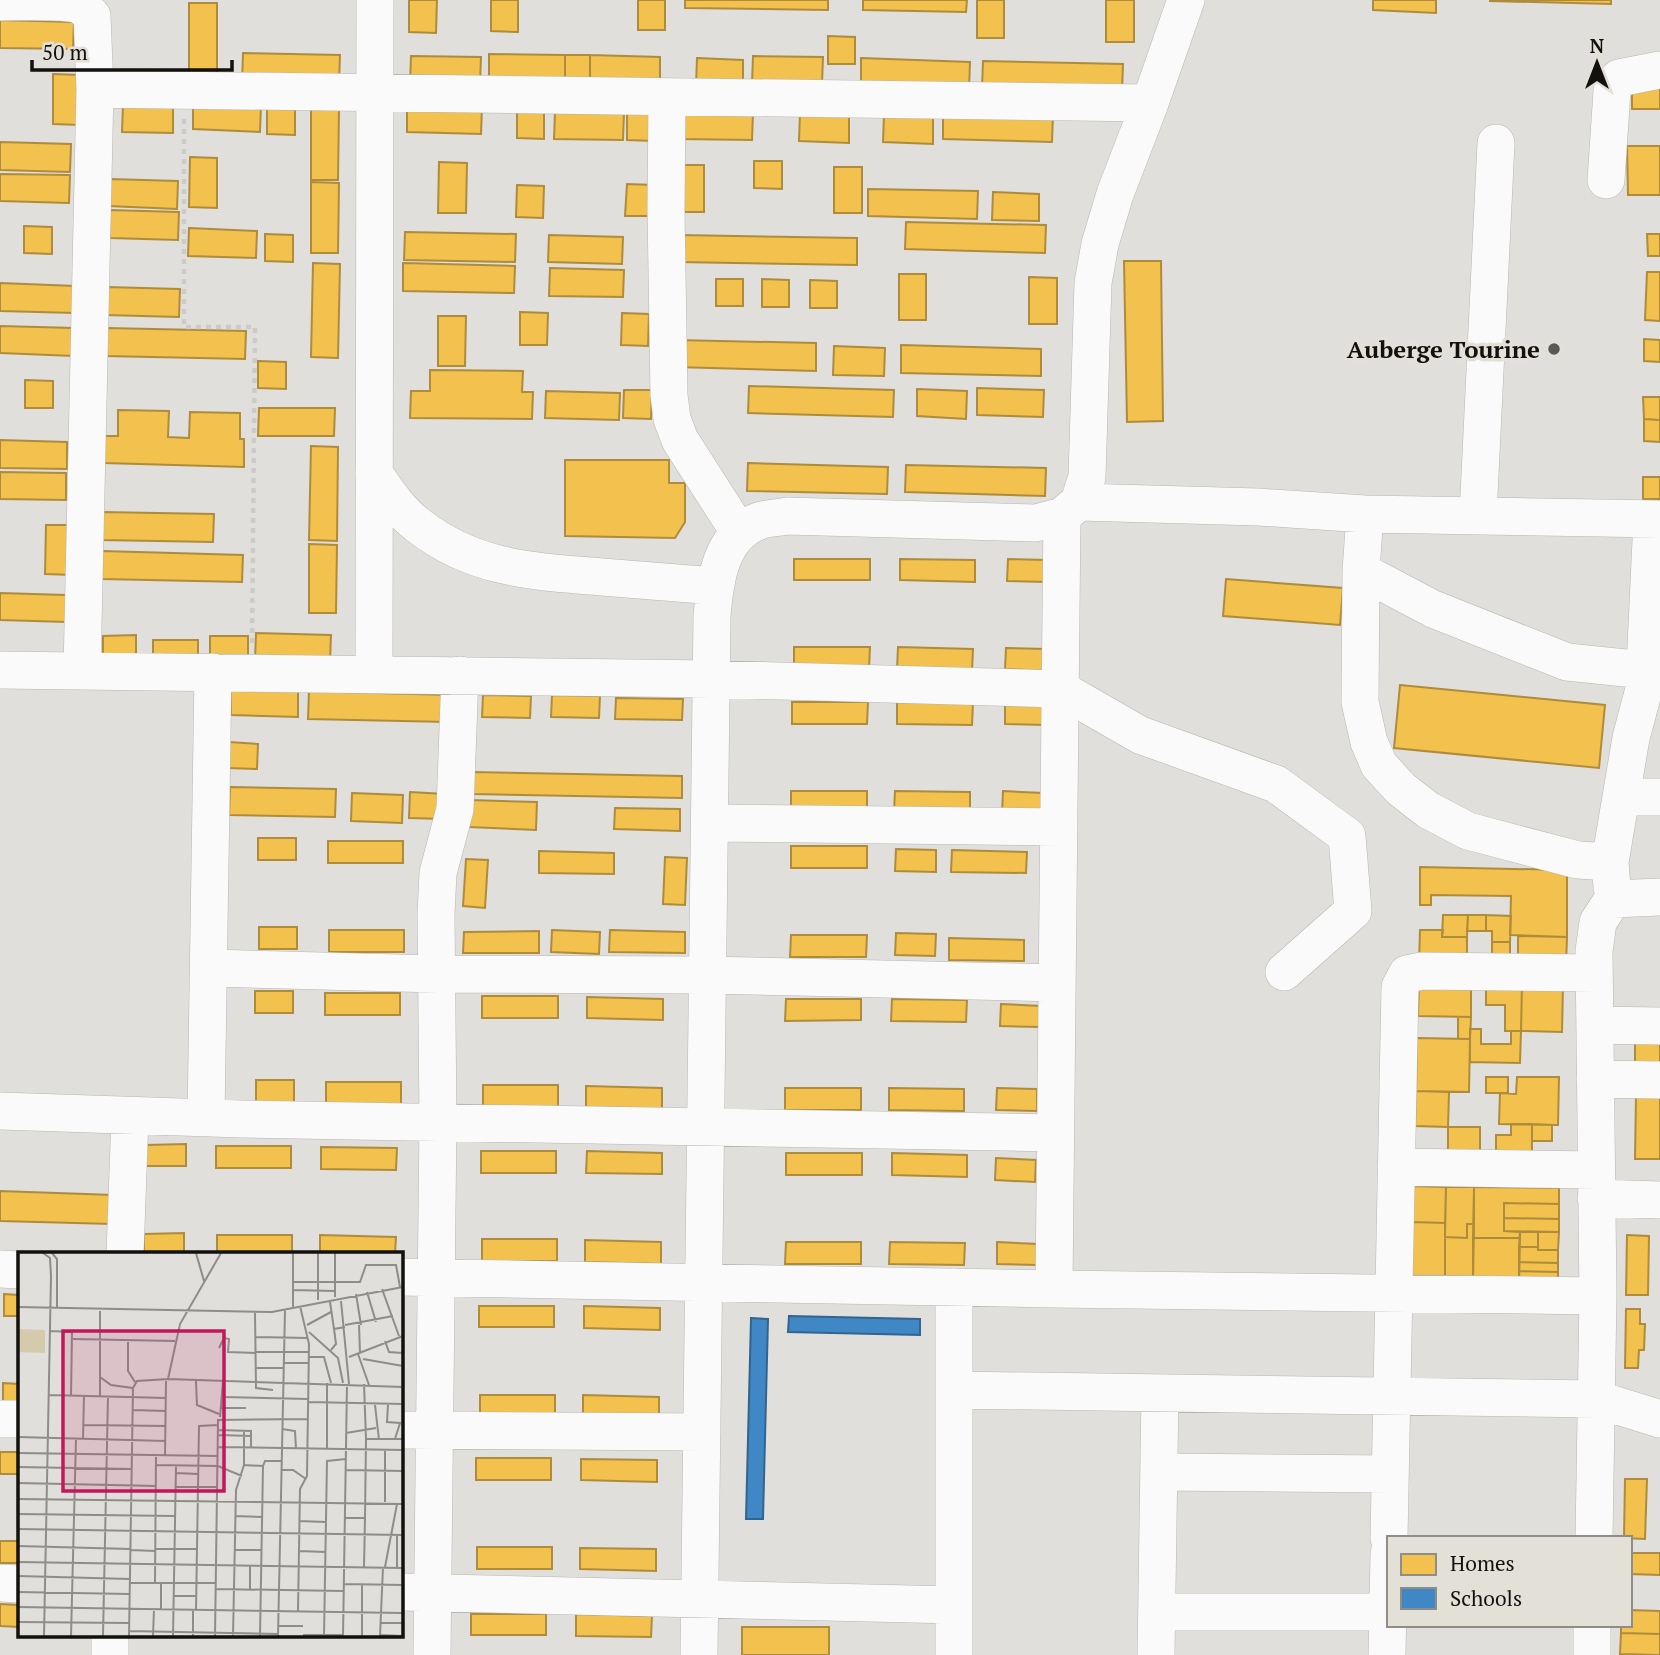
<svg xmlns="http://www.w3.org/2000/svg" width="1660" height="1655" font-family="'PT Serif',serif">
  <style>
    .homes { fill: #f2c14e; stroke: #af8c3b; stroke-width: 2 }
    .schools { fill: #3f88c5; stroke: #32648e; stroke-width: 2 }
    .lines { fill: none; stroke-linecap: round; stroke-linejoin: round }
    .minor-casing { stroke: #b7b6b3; stroke-width: 38 }
    .path { stroke: #cccbca; stroke-width: 4.5; stroke-dasharray: 5 5; stroke-linecap: butt }
    .minor { stroke: #fafafa; stroke-width: 37 }
    .poi-dot { fill: #5a5956; stroke: #e3e0d8; stroke-width: 2.5 }
    .labels { text-anchor: middle; dominant-baseline: central; stroke-width: 7; stroke-linejoin: round; paint-order: stroke }
    .poi-label { font-size: 24px; font-weight: bold; fill: #12110e; stroke: #e3e0d8; text-anchor: end }
    .inset-road { fill: none; stroke: #8e8d89; stroke-width: 2 }
    .view { fill: #c2185b; fill-opacity: 0.15; stroke: #c2185b; stroke-width: 3.5 }
    .inset-edge { fill: none; stroke: #12110e; stroke-width: 3.5 }
  </style>
  <rect width="100%" height="100%" fill="#e0dfdb"/>
  <path class="homes" d="M409,0H437L436,33L409,32Z
    M491,0H518V32L491,31Z
    M638,0H665V30H638Z
    M685,0H828V10L685,8Z
    M863,0H967L966,12L863,10Z
    M977,0H1004V38H977Z
    M1106,0H1134V42H1106Z
    M1373,0H1436V13L1373,10Z
    M1490,0H1611V4L1490,1Z
    M189,3H217V74L189,73Z
    M0,20L74,22L73,49L0,48Z
    M828,36L855,37V64H828Z
    M243,53L340,55L339,84L242,82Z
    M489,54L565,55V82L489,81Z
    M565,55H590V82H565Z
    M590,55L660,57V84L590,82Z
    M411,56L481,57L480,84H410Z
    M753,56L823,57L822,84H752Z
    M697,58L743,60V87L696,86Z
    M861,58L970,62L969,89L861,85Z
    M983,61L1123,64L1122,91L982,88Z
    M53,74L81,75L80,125L53,124Z
    M1632,87H1660V109H1632Z
    M193,102L261,104L260,132L193,129Z
    M123,105L173,106V133L122,132Z
    M407,105L482,107L481,134L407,132Z
    M267,106L295,107V135L267,134Z
    M311,109L339,110L338,180H311Z
    M517,111L544,112V139L517,138Z
    M555,111L624,113L623,140L554,139Z
    M680,111L753,113L752,140L680,139Z
    M943,112L1053,114L1052,142L943,139Z
    M627,113L655,114L654,141L627,140Z
    M800,113L849,116V143L799,141Z
    M884,114L933,117V144L883,142Z
    M0,142L71,144L70,172L0,170Z
    M1627,146H1660V195H1628Z
    M190,157L217,158V208L189,207Z
    M754,161H782V189L754,188Z
    M439,162L467,163L466,213H438Z
    M676,165H704V212H676Z
    M834,167H862V213H834Z
    M0,174L70,175L69,203L0,201Z
    M109,179L178,181L177,209L108,206Z
    M311,182L339,183L338,253H311Z
    M627,184L654,185L653,216H625Z
    M517,185L544,186L543,218L516,217Z
    M868,189L978,191L977,219L868,216Z
    M993,192L1039,194V221L992,220Z
    M110,210L179,212L178,240L110,238Z
    M906,222L1046,225L1045,253L905,249Z
    M24,226L52,227V254L24,253Z
    M189,228L257,231L256,258L188,256Z
    M405,232L516,234L515,262L404,260Z
    M265,234L293,235V262L265,261Z
    M1647,234H1660V256H1648Z
    M549,235L623,237L622,264L548,262Z
    M679,235L857,238V265L678,262Z
    M1124,261H1161L1163,421L1127,422Z
    M313,263L340,264L338,358L311,357Z
    M403,263L515,266L514,293L403,291Z
    M550,268L624,270L623,297L549,296Z
    M1647,272H1660V321L1645,320Z
    M899,274H926V320H899Z
    M1029,277L1057,278V324H1029Z
    M716,279H743V306H716Z
    M762,279L789,280V307H762Z
    M810,280L837,281V308H810Z
    M0,283L75,286L74,313L0,311Z
    M106,287L180,289L179,317L105,315Z
    M520,312L548,313L547,345H520Z
    M622,313L649,314L648,346L621,345Z
    M438,316H466L465,366H438Z
    M0,326L74,328L73,356L0,353Z
    M106,328L246,331L245,359L105,356Z
    M1644,339L1660,340V362L1644,361Z
    M676,340L816,343V371L676,367Z
    M901,345L1041,349V376L901,373Z
    M834,346L885,348L884,376L833,375Z
    M258,361L286,362V389L258,388Z
    M430,370L523,371L522,392H533L532,419L410,418L411,391H430Z
    M25,380L53,381V408H25Z
    M749,386L894,390L893,417L748,413Z
    M977,388L1044,390L1043,417L977,415Z
    M917,389L967,391L966,419L917,416Z
    M624,390H652L651,419L623,418Z
    M546,391L620,393L619,420L545,418Z
    M1643,397H1660V420L1644,419Z
    M259,408H335L334,436H258Z
    M118,410L169,411L168,437L189,438L190,412L240,413V439H244V467L104,463V436H118Z
    M1644,419L1660,420V442L1644,441Z
    M0,440L67,442V469L0,468Z
    M311,446L338,447L337,541L309,540Z
    M565,460H669V483H685V522L675,538L565,536Z
    M748,463L888,467L887,494L747,491Z
    M906,465L1046,468L1045,496L905,492Z
    M0,472L66,473V500L0,499Z
    M1643,477H1660V499H1643Z
    M101,512L214,514L213,542L100,540Z
    M46,525H73V575L45,574Z
    M309,544L337,545L336,613H309Z
    M102,551L243,555L242,582L102,579Z
    M794,559H870V580H794Z
    M900,559L975,560V582L900,580Z
    M1008,559L1048,560V582L1007,581Z
    M1226,579L1343,588L1340,625L1223,616Z
    M0,593L66,595V622L0,620Z
    M256,633L331,635L330,662L255,660Z
    M136,635V657L103,658V636Z
    M210,636H248V658H210Z
    M153,640H198V662H153Z
    M794,647H870L869,669H794Z
    M898,647L973,649L972,671L897,669Z
    M1006,648L1046,649L1045,671L1005,669Z
    M1400,685L1605,705L1599,768L1394,748Z
    M231,688L298,690V717L231,715Z
    M309,691L449,695L448,722L308,719Z
    M483,695L531,696L530,718L482,717Z
    M552,695L600,696L599,718L551,717Z
    M616,698L683,699L682,720L615,719Z
    M792,702H868L867,724H792Z
    M897,702L973,703L972,725L897,724Z
    M1005,702L1046,704L1045,725L1005,724Z
    M229,742L258,744L257,769L228,768Z
    M472,772L682,776V798L472,794Z
    M230,787L336,789L335,817L229,815Z
    M791,791H867V812L791,813Z
    M895,791L970,792V814L894,812Z
    M1003,791L1043,793L1042,814L1002,813Z
    M410,792L445,794L444,819L409,818Z
    M352,793L403,795L402,823L351,821Z
    M470,800L537,802L536,830L469,827Z
    M615,808L680,809V831L614,829Z
    M258,838H296V860H258Z
    M328,841H403V863H328Z
    M791,846H867V868H791Z
    M896,849L936,850V872L895,871Z
    M952,850L1027,852L1026,873L951,872Z
    M539,851L614,853V874L539,873Z
    M665,857L687,858L685,905L663,904Z
    M466,859L488,860L485,908L463,906Z
    M1420,867L1567,870V937L1510,935L1511,896L1431,895V905H1420Z
    M1443,915H1468L1467,937H1442Z
    M1468,915H1486V931H1467Z
    M1486,915L1511,916L1510,942H1492V931H1486Z
    M259,927H297V949H259Z
    M329,930H404V952H329Z
    M552,930L600,932L599,954L551,952Z
    M610,930L685,932V953L609,952Z
    M1420,930H1443L1442,937H1467V966L1419,965Z
    M539,931V953H463L464,932Z
    M896,933L936,934L935,956L895,955Z
    M791,935H867L866,957H790Z
    M1518,936L1567,937L1566,967L1518,966Z
    M949,938L1024,940V961L949,960Z
    M1492,942H1510V966L1492,965Z
    M1419,981L1471,982V1017L1418,1016Z
    M1486,982L1522,983L1521,1031H1505V1005H1486Z
    M1522,983L1563,984L1562,1032L1521,1031Z
    M255,991H293V1013H255Z
    M325,993H400V1015H325Z
    M482,996H558V1018H482Z
    M587,997L663,999V1020L587,1018Z
    M786,999H861V1020L785,1021Z
    M892,999L967,1000L966,1022L891,1021Z
    M1001,1004L1041,1006L1040,1027L1000,1026Z
    M1458,1017H1471L1470,1039H1458Z
    M1470,1029H1481V1044H1511V1031H1521L1520,1063L1470,1062Z
    M1417,1038L1470,1039L1469,1092L1416,1091Z
    M1635,1040L1660,1041V1072H1635Z
    M1486,1077H1508V1093H1486Z
    M1517,1077H1559L1558,1125L1499,1124L1500,1093L1516,1094Z
    M256,1080H294V1102H256Z
    M326,1082H401V1104H326Z
    M483,1085H558V1107H483Z
    M586,1086L662,1088V1109L586,1107Z
    M785,1088H861V1110H785Z
    M889,1088L964,1089V1111L889,1110Z
    M997,1088L1037,1089V1111L996,1110Z
    M1416,1091L1449,1092L1448,1127L1415,1126Z
    M1636,1096H1660V1159H1635Z
    M1511,1124H1532V1157L1496,1156V1135H1511Z
    M1532,1124L1552,1125V1141H1532Z
    M1448,1127H1480V1158H1448Z
    M186,1144V1166H146V1145Z
    M216,1146H291V1168H216Z
    M321,1147L397,1148L396,1170L321,1169Z
    M481,1151H556V1173H481Z
    M587,1151L662,1153V1174L586,1173Z
    M786,1153H862V1175H786Z
    M892,1153L967,1155V1177L892,1175Z
    M996,1158L1036,1160L1035,1182L995,1180Z
    M1411,1186L1446,1187L1445,1223L1411,1222Z
    M1446,1187H1474V1224H1467V1238L1445,1237Z
    M1474,1187L1559,1188V1204L1504,1203V1231L1520,1232V1238H1473Z
    M0,1191L113,1195L112,1224L0,1221Z
    M1504,1203L1559,1204V1219L1504,1218Z
    M1504,1218L1559,1219V1232L1504,1231Z
    M1411,1222L1445,1223V1284H1410Z
    M1467,1224H1474L1473,1285L1445,1284V1237L1467,1238Z
    M1520,1232H1538V1247H1519Z
    M1538,1232H1559L1558,1250H1538Z
    M184,1233V1254H144V1234Z
    M217,1235H292V1254H217Z
    M320,1235L396,1237L395,1254H320Z
    M1627,1235L1649,1236L1648,1295H1626Z
    M1473,1238H1520L1519,1285H1473Z
    M482,1239H557V1261H482Z
    M585,1240L661,1242V1264L585,1262Z
    M786,1242H861V1264H785Z
    M890,1242L965,1243L964,1265L889,1264Z
    M997,1242L1038,1244L1037,1265L997,1264Z
    M1519,1247H1538V1250H1558V1263L1519,1262Z
    M1519,1262L1558,1263V1272L1519,1271Z
    M1519,1271L1558,1272V1286L1519,1285Z
    M4,1294L19,1295V1316H4Z
    M479,1306H554V1327H479Z
    M584,1306L660,1308V1330L584,1328Z
    M1626,1309H1640V1324H1645L1644,1350H1639L1638,1368H1625Z
    M3,1383L19,1384V1405H3Z
    M480,1395H555V1417H480Z
    M583,1395L659,1397V1419L583,1417Z
    M0,1452H19V1474H0Z
    M476,1458H551V1480H476Z
    M581,1459L657,1460V1482L581,1480Z
    M1625,1479H1647L1645,1539L1624,1538Z
    M0,1541H19V1563H0Z
    M477,1547H552V1569H477Z
    M580,1548L656,1549V1571L580,1569Z
    M1630,1553H1660V1575L1630,1574Z
    M0,1604L19,1605V1627L0,1626Z
    M1630,1610L1660,1611V1634L1621,1633V1625H1630Z
    M471,1614H546V1635H471Z
    M576,1614L652,1616L651,1637L576,1636Z
    M742,1627H829V1655H742Z
    M1621,1633L1660,1634V1655L1620,1654Z"/>
  <path class="schools" d="M789,1316L920,1319V1335L788,1332Z
    M751,1318L768,1319L763,1519H746Z"/>
  <g class="lines">
    <g class="minor-casing">
      <path id="minor" d="M0,2C19,2 64,0 79,5C85,8 88,12 92,16L95,89L82,671
        M95,89L1150,103
        M667,98L666,210L669,395L672,419L680,440L739,532
        M1606,180L1612,91L1619,78L1660,70
        M374,473C387,492 400,512 419,526C476,570 534,571 602,577C640,580 677,583 715,586
        M1079,502L1258,507L1365,514L1660,519
        M1365,514L1361,571L1360,702L1369,742L1379,765L1401,789L1428,810L1468,831L1578,860L1610,862
        M1478,516L1496,143
        M1361,571L1433,609L1567,662L1645,670
        M0,670L712,679L1060,689L1140,735L1276,784L1347,836L1353,911L1284,972
        M374,674L375,0
        M1622,797H1660
        M710,823L1059,827
        M1612,887L1610,862L1631,738L1644,689L1652,519
        M209,968L438,974L707,975L1057,983
        M1595,1025L1660,1026
        M1595,1079L1660,1080
        M0,1111L241,1119L1055,1133
        M206,1118L213,672
        M1396,1167L1596,1170
        M1596,1198L1660,1200
        M125,1254L130,1116
        M0,1269L19,1270
        M401,1277L1054,1289L1598,1296
        M1054,1289L1062,516
        M954,1390L1596,1399L1660,1419
        M0,1419H19
        M401,1430L702,1432
        M1159,1472L1390,1474
        M1389,1538L1400,987L1407,974L1422,971L1594,973
        M1594,1538L1598,1296L1594,951L1598,922L1613,899L1660,897
        M0,1583L19,1584
        M401,1592L954,1605
        M1157,1612H1389
        M110,1655V1636
        M432,1655L438,1122L436,914L438,873L455,809L460,675
        M699,1655L712,616C715,581 720,535 759,521C767,518 778,518 787,516L1036,523L1062,516L1079,502L1087,477L1093,283L1100,244L1115,194L1150,103L1186,0
        M954,1655V1287
        M1156,1655L1160,1393
        M1387,1655L1389,1554
        M1592,1655V1625"/>
    </g>
    <path class="path" d="M184,119V327H255L252,644"/>
    <use href="#minor" class="minor"/>
  </g>
  <circle class="poi-dot" cx="1554" cy="349" r="7"/>
  <g class="labels">
    <g class="poi-label">
      <text x="1540" y="349">Auberge Tourine</text>
    </g>
  </g>
  <g transform="translate(18 1252)">
    <rect width="385" height="385" fill="#e0dfdb"/>
    <path d="M0,77L27,78V101L0,100Z" fill="#d6caad"/>
    <path class="inset-road" d="M25,1L32,6L33,24L26,384M34,1L39,7V57M178,1L186,29M275,1V55M275,30H342L348,13H378L382,35M364,37L381,84M275,38L317,39M349,40L358,70M338,42L343,73M317,45V1M300,48V1M323,49L331,132M312,50L316,77L327,75M0,55L254,60L385,35M237,61L238,136L255,138M289,73L313,60M327,73L375,64M341,73L342,101M32,79L54,80L53,144M291,80L320,106L325,131M238,85L290,86M55,87L157,89M110,88V119L117,130M367,89L371,100L385,101M201,96L206,86L211,87L210,100L238,101M313,98L318,92L316,77M238,100H291M340,102L351,133M291,105H306L313,131M331,105L385,84M345,107L385,114M265,111H290M238,116H265M82,125L93,133L115,136M150,127L385,135M178,129L179,153L201,162M309,131V197M346,132L348,187H385M31,143L148,146M82,144V59M205,145L290,147M290,150L385,152M357,153L361,188M370,153L369,170L382,171L377,187M202,156H228M114,158L148,159M202,165L205,129M66,173L148,174M264,177L277,179L278,197M200,178L233,179V196M226,178V213L245,214L242,384M328,181L358,176M200,183L234,184M0,185L148,189M65,187L66,144M200,195L385,198M0,201L200,204M147,204L148,129M138,213L200,214L224,224M245,214L247,209H263M0,215L113,217M263,218H275L288,227M328,218L385,219M158,221L180,222M0,231L138,234M157,235H200M0,247L385,252M367,250V198M0,262L157,264M217,264L245,265M327,266H347L346,315M347,266L348,187M281,269L308,270M0,277L385,283M0,294L112,297M138,297H179M112,298L138,299M217,298H244M281,299L308,300M0,310L385,316M367,315L379,252M379,316V283M0,324L112,327M112,331H198M137,331L138,203M326,332L385,333M344,332V384M198,337L325,339M232,338V313M0,340L111,342M156,344H178M0,355L385,361M143,357V331M178,358L181,174L200,173M280,359L282,237L289,224L291,92L282,54M0,370L111,371M363,371H385M260,374H285M111,379L260,382M285,383H325M362,383L385,384M53,384L58,187M85,384L90,144M111,384L115,136L119,129L150,127L162,72L203,1M135,384L136,357M155,384L158,214M175,384V358M197,384L200,168L290,167M215,384L218,238L226,213M260,384L267,58M306,384L309,209L328,207M325,384L329,132M362,384L365,315"/>
    <path class="view" d="M45,79H206V239H45Z"/>
    <rect width="385" height="385" class="inset-edge"/>
  </g>
  <rect x="1387" y="1536" width="245" height="91" fill="#e3e0d8" stroke="#8f8d87" stroke-width="2"/>
  <rect x="1401" y="1554" width="35" height="21" fill="#f2c14e" stroke="#8f8d87" stroke-width="2"/>
  <text x="1450" y="1571" font-size="21" fill="#12110e">Homes</text>
  <rect x="1401" y="1588" width="35" height="21" fill="#3f88c5" stroke="#8f8d87" stroke-width="2"/>
  <text x="1450" y="1606" font-size="21" fill="#12110e">Schools</text>
  <g transform="translate(1597 63)" stroke="#e3e0d8" stroke-width="5" paint-order="stroke">
  <path d="M0-5L12 26L0 18L-12 26Z" fill="#12110e"/>
  <text y="-10" font-size="19" font-weight="bold" text-anchor="middle" fill="#12110e">N</text>
  </g>
  <path d="M32 60v10h200v-10" fill="none" stroke="#12110e" stroke-width="3.5"/>
  <text x="42" y="60" font-size="21" fill="#12110e" stroke="#e3e0d8" stroke-width="5" paint-order="stroke">50 m</text>
</svg>
